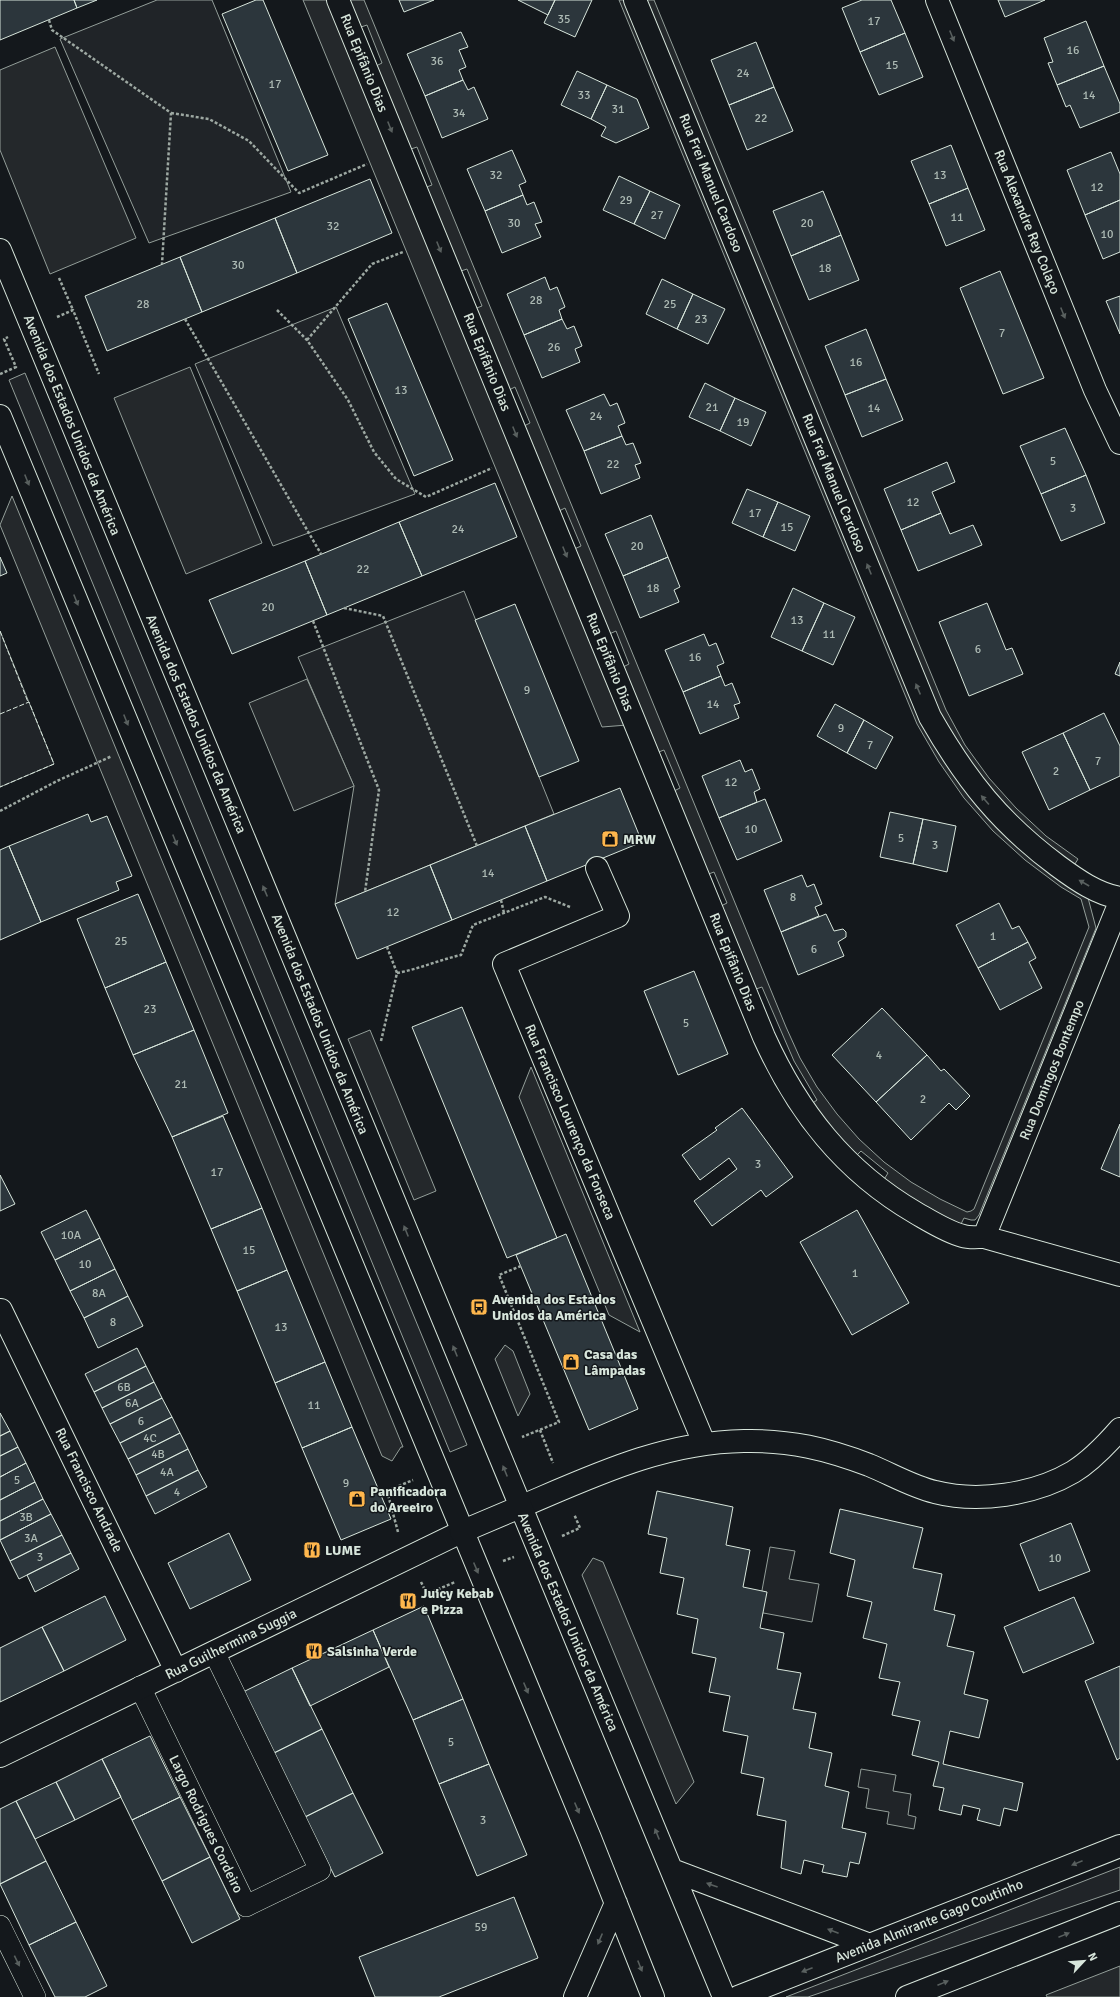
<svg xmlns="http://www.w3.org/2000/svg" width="1120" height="1997" font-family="Signika,sans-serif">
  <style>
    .green { fill: #202428; stroke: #939e99 }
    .parking { fill: #24282b; stroke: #939e99 }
    .building { fill: #2c363c; stroke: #d8e6dc }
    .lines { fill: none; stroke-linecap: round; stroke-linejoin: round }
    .pedestrian-casing { stroke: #d8e6dc; stroke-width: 22 }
    .minor-casing { stroke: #d8e6dc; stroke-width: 24 }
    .primary-casing { stroke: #d8e6dc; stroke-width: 24 }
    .path { stroke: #9da8a2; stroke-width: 2.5; stroke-dasharray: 3 2; stroke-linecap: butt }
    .pedestrian { stroke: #14181c; stroke-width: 21 }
    .minor { stroke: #14181c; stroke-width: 22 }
    .primary { stroke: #14181c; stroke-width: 22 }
    .fence { stroke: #d8e6dc; stroke-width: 1; stroke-dasharray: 5 2; stroke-linecap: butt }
    .oneway { fill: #59605f }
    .labels { text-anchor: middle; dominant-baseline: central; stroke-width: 3; stroke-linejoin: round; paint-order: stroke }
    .number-label { font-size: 12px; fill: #adbab4 }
    .street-label { font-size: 14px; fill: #d8e6dc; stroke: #14181c }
    .poi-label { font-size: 14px; font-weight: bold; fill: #d8e6dc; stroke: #14181c; text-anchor: start }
  </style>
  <rect width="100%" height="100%" fill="#14181c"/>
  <path class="green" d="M157,0H212L291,192L149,243L60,39Z
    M336,307L415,494L273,546L195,364Z
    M25,373L467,1445L450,1452L9,380Z
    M464,591L554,814L335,904L354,786L298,657Z
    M0,631L54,764L0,787Z
    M770,1547L795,1551L789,1579L819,1584L812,1622L758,1612Z
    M861,1769L896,1775L893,1791L911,1794L908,1815L916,1817L914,1829L887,1824L889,1812L866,1808L869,1789L858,1787Z
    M1120,1867V1890L808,1997H786Z"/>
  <path class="parking" d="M303,0H329L627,725L602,727Z
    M346,0H364L786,1027L800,1058L817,1087L837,1114L859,1139L884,1162L911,1182L940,1199L967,1212L971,1211L974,1209L1089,927L1081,899L1061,887L1025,860L993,831L964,798L939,762L917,724L619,0H627L923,721L1087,894L1096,928L979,1215L975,1220H971L964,1218L960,1226L883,1181L888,1173L861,1151L855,1157L810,1105L817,1100L794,1061L762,987L753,990L719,907L727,903L714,872L706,875L672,792L680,788L664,750L656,753L621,668L629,664L616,631L607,635L572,550L581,546L565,508L557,512L522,427L530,423L515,387L507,391L474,309L482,306L467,269L458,272L424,188L432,185L417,147L408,150L374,67L382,63L367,25L358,28Z
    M644,0H654L946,710L965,745L989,778L1016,808L1046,836L1078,859L1073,867L1040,843L982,784L938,714Z
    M55,47L136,238L50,274L0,150V70Z
    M190,367L262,543L186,574L114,398Z
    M12,496L403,1447H401L392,1461L382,1456L0,525Z
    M307,679L354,786L294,811L249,703Z
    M370,1030L436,1191L414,1200L348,1039Z
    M531,1067L640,1332L609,1315L519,1097Z
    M505,1345L513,1351L530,1394L518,1416L495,1359Z
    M593,1558L603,1562L694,1782L676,1804L582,1575Z
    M1120,1966V1997H1047L1046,1995Z"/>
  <path class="building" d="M0,0H74L77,8L0,40Z
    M74,0H97L77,8Z
    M256,0H263L328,155L288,171L222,14Z
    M399,0H434L404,12Z
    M518,0H555L548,15Z
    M555,0H592L575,37L544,23Z
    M862,0H891L905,33L860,52L842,8Z
    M998,0H1045L1005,17Z
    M1086,21L1104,66L1057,85L1048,63L1053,62L1044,38Z
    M461,32L468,47L459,50L466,67L459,70L463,80L425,96L407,54Z
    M905,33L923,77L879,95L860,52Z
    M756,42L774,87L729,105L711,60Z
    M1104,66L1120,104V112L1080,128L1070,105L1066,107L1057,85Z
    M577,71L607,85L591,119L561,105Z
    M463,80L468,90L474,87L488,119L442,138L425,96Z
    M607,85L637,99L649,128L616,143L601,136L606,127L591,119Z
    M774,87L793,131L747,150L729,105Z
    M951,145L968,188L929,204L911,161Z
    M512,150L526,182L519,185L523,195L485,211L467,169Z
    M1111,152L1120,174V200L1085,215L1067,170Z
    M619,176L650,191L634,224L603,210Z
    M370,179L392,233L297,273L275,218Z
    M968,188L985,230L946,246L929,204Z
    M650,191L680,205L665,239L634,224Z
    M823,191L841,235L791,256L773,211Z
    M523,195L527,205L534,202L542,222L535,224L541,237L502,253L485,211Z
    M1120,200V252L1103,259L1085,215Z
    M275,218L297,273L202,312L180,257Z
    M841,235L859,280L809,300L791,256Z
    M180,257L202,312L107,351L85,296Z
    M1000,271L1044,378L1003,394L960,288Z
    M545,277L550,290L557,287L565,307L559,310L562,319L524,335L507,294Z
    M662,279L693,294L677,329L646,314Z
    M693,294L725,309L708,344L677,329Z
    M1120,296V334L1106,301Z
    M387,303L453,460L414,476L348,319Z
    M562,319L567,329L574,326L582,346L575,349L580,362L542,378L524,335Z
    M866,329L886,379L845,395L825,346Z
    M886,379L903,420L862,437L845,395Z
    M705,383L735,398L720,431L689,417Z
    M604,394L610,406L617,403L625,423L618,426L622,436L584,451L566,410Z
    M735,398L766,412L751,446L720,431Z
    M1065,428L1086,475L1041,494L1020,446Z
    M622,436L626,445L633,443L641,463L635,465L640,478L601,494L584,451Z
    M947,462L955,482L932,492L941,513L901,530L884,489Z
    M1086,475L1105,523L1061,541L1041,494Z
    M495,483L517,537L422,576L399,522Z
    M747,489L778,502L763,537L732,523Z
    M778,502L810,516L795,551L763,537Z
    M941,513L950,534L973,525L982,545L918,571L901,530Z
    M651,515L668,557L623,576L605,534Z
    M399,522L422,576L327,615L305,561Z
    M0,557L7,573L0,576Z
    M668,557L680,587L674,590L679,602L640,618L623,576Z
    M305,561L327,615L232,654L209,600Z
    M793,588L824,603L802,651L771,637Z
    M824,603L855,617L833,665L802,651Z
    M987,603L1006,650L1012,648L1023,674L969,696L939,622Z
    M515,604L579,761L539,777L475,620Z
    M704,634L709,646L716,643L724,663L717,666L721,676L683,692L665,650Z
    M1120,662V676L1115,674Z
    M721,676L725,686L732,683L740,703L734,705L739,718L700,734L683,692Z
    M835,704L864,720L847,753L817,736Z
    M1104,713L1120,746V776L1090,790L1063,733Z
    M864,720L893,737L876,769L847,753Z
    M1063,733L1090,790L1049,810L1022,752Z
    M740,760L745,772L752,769L760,789L754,792L757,802L719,818L702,776Z
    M620,788L642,842L547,881L525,826Z
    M765,799L782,841L737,860L719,818Z
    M890,812L923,819L913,864L880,857Z
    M88,814L91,822L107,816L132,876L116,882L119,890L41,922L9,846Z
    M923,819L956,826L947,872L913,864Z
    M525,826L547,881L452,920L430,865Z
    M9,846L41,922L0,940V850Z
    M430,865L452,920L357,959L335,904Z
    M802,875L807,887L814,884L822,904L815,907L819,916L781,932L764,890Z
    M138,894L166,962L105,988L77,919Z
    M999,903L1012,929L1019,926L1028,942L978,968L956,925Z
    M826,914L834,931L843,929L846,932V937L838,942L844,956L798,975L781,932Z
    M1028,942L1036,958L1029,962L1042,988L1000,1010L978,968Z
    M166,962L194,1030L133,1055L105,988Z
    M694,971L728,1054L678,1075L644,991Z
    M462,1007L557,1238L507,1258L412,1027Z
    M882,1008L927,1055L876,1102L832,1055Z
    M194,1030L228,1113L172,1137L133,1055Z
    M927,1055L941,1071L944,1069L970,1096L956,1110L949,1103L911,1140L876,1102Z
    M742,1108L793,1177L766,1197L761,1190L712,1226L694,1201L737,1169L729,1158L700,1180L682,1155L717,1130L715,1128Z
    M223,1116L262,1208L211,1229L172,1137Z
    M1120,1124V1177L1101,1169Z
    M0,1175L15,1204L0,1211Z
    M262,1208L287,1270L237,1291L211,1229Z
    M86,1210L100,1238L55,1260L41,1232Z
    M857,1210L909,1303L852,1335L800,1242Z
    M566,1234L638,1409L589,1430L516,1255Z
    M100,1238L115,1269L70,1291L55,1260Z
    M115,1269L128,1296L84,1318L70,1291Z
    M287,1270L325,1362L275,1383L237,1291Z
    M128,1296L143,1326L98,1348L84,1318Z
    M137,1348L146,1366L94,1392L85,1374Z
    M325,1362L352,1427L302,1448L275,1383Z
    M146,1366L154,1382L102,1408L94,1392Z
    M154,1382L162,1398L110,1424L102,1408Z
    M162,1398L172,1417L120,1443L110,1424Z
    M0,1413L10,1431L0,1436Z
    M172,1417L180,1433L128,1459L120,1443Z
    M352,1427L391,1519L341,1540L302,1448Z
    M10,1431L18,1447L0,1456V1436Z
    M180,1433L188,1449L136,1475L128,1459Z
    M18,1447L26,1463L0,1477V1456Z
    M188,1449L198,1470L146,1496L136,1475Z
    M26,1463L35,1482L0,1500V1477Z
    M198,1470L207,1487L155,1514L146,1496Z
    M35,1482L43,1499L0,1521V1500Z
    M657,1491L733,1507L726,1545L750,1550L743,1587L767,1592L760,1628L784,1633L777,1669L801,1673L793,1709L816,1713L809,1748L832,1753L825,1786L849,1792L842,1828L866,1833L859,1864L850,1862L847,1877L822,1872L824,1865L804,1860L801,1874L781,1868L786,1821L757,1815L764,1778L741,1773L748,1736L723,1731L730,1696L709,1692L716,1658L692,1653L698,1619L677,1614L684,1578L660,1573L667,1538L648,1534Z
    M43,1499L51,1514L0,1540V1521Z
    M840,1509L923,1528L913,1568L942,1574L934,1610L955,1615L947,1646L974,1652L964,1694L988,1700L979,1738L950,1731L943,1764L1023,1783L1017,1811L1004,1808L1000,1826L977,1820L980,1809L963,1805L961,1815L939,1810L944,1788L933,1786L939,1762L912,1755L920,1721L892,1715L900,1682L879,1678L887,1644L863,1638L872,1602L847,1596L855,1560L830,1553Z
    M51,1514L62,1535L10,1561L0,1540Z
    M1071,1523L1090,1571L1039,1591L1020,1544Z
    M229,1533L251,1580L190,1609L168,1563Z
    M62,1535L71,1553L19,1579L10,1561Z
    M71,1553L79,1569L35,1592L27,1575Z
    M105,1596L126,1640L64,1671L42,1627Z
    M1074,1597L1094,1643L1023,1673L1004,1627Z
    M424,1606L463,1699L413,1720L373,1630Z
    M42,1627L64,1671L0,1702V1648Z
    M373,1630L389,1667L310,1706L292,1668Z
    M1120,1666V1758L1117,1760L1085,1681Z
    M292,1668L322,1729L274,1753L243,1692Z
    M463,1699L489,1764L439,1784L413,1720Z
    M322,1729L353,1793L305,1817L274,1753Z
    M150,1736L180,1797L132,1820L102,1759Z
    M102,1759L121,1797L75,1820L56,1782Z
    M489,1764L527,1855L477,1876L439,1784Z
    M56,1782L75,1820L35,1839L16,1801Z
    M353,1793L383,1853L335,1877L305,1817Z
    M180,1797L210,1857L162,1881L132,1820Z
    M16,1801L46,1861L0,1884V1809Z
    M210,1857L240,1919L192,1943L162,1881Z
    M46,1861L76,1922L29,1945L0,1884Z
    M514,1897L538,1958L439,1997H375L359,1957Z
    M76,1922L107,1986L85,1997H55L29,1945Z"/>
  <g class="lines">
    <g class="pedestrian-casing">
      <path id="pedestrian" d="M140,1687L246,1906L320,1870L214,1652
        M0,1926L35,1997"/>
    </g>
    <g class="minor-casing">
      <path id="minor" d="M338,0L764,1037C798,1112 844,1171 916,1213C930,1221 947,1232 963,1236C969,1238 977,1237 984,1237L1120,1275
        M635,0L930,717C966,780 1000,823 1058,866C1077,880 1097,894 1120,898
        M937,0L1095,390L1120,443
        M597,868L618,916L504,964L704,1443
        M984,1237L1120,902
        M1,1310L176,1671
        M520,1507C593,1476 663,1442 744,1441C790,1440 827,1449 869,1465C891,1474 913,1487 935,1492C978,1503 1034,1495 1073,1472C1091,1461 1106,1445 1120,1429
        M0,1756L461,1532"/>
    </g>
    <g class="primary-casing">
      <path id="primary" d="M0,250L724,1997
        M0,416L590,1838L653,1997
        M461,1532L520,1507
        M672,1870L870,1945
        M575,1997L616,1903
        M738,1997L1120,1846
        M907,1997L1120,1913"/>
    </g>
    <path class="path" d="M49,20L52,30L171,113L162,264
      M171,113L209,119L249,141L299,193L367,164
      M59,278L73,310
      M277,310L307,340L348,400L374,452L396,479L426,497L492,468
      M57,317L73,310L99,374
      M185,319L321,554
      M307,340L372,264L403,252
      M0,374L16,367L4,339L8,337
      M344,608L383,616L477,846
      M313,621L379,790L365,892
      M0,811L57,781L112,756
      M501,900L504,913
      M397,973C419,969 439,960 461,955L473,925L545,897L570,907
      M381,1041L397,973L387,947
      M521,1266L499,1275L559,1422L522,1437
      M540,1430L553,1463
      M398,1532L387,1491L413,1480
      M562,1536L580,1528L574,1514
      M503,1561L514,1557
      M421,1582L427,1594L455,1582"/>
    <use href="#pedestrian" class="pedestrian"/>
    <use href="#minor" class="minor"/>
    <use href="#primary" class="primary"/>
    <path class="fence" d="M0,631L28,702
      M0,714L29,702L54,764L0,787"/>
  </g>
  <defs><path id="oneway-solid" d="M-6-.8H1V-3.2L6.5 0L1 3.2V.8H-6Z"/></defs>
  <g class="oneway">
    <use href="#oneway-solid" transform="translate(952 36) rotate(68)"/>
    <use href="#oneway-solid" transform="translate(390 127) rotate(68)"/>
    <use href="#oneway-solid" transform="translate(439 247) rotate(68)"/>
    <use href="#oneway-solid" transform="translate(1063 313) rotate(68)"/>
    <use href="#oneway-solid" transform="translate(515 432) rotate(68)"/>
    <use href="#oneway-solid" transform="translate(27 480) rotate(68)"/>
    <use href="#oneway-solid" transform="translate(565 552) rotate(68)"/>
    <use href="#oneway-solid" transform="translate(869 569) rotate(-112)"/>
    <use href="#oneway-solid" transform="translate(76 600) rotate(68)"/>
    <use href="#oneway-solid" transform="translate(918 689) rotate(-113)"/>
    <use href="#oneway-solid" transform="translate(126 720) rotate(68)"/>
    <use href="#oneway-solid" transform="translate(985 800) rotate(-131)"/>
    <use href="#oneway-solid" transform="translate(175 840) rotate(68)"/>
    <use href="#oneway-solid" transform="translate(1084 883) rotate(-150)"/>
    <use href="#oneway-solid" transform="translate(265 891) rotate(-113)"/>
    <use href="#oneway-solid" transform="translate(406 1231) rotate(-112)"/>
    <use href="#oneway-solid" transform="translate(455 1351) rotate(-112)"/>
    <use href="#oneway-solid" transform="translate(505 1471) rotate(-112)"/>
    <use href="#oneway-solid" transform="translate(476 1568) rotate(67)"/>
    <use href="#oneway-solid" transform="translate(526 1688) rotate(67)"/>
    <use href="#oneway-solid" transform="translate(577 1808) rotate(67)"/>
    <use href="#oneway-solid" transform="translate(657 1834) rotate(-112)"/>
    <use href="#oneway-solid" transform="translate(1077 1863) rotate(158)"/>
    <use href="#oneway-solid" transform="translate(712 1885) rotate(-160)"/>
    <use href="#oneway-solid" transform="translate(833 1931) rotate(-159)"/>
    <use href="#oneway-solid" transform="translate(1064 1935) rotate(-22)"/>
    <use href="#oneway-solid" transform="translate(600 1939) rotate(113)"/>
    <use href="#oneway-solid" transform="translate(17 1961) rotate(64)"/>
    <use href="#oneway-solid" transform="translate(640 1966) rotate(68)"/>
    <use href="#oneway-solid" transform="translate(807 1970) rotate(159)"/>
    <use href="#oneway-solid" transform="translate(943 1983) rotate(-22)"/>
  </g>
  <defs>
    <g id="shop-square" transform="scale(0.9)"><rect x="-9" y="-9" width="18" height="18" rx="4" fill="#ffb74d" stroke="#14181c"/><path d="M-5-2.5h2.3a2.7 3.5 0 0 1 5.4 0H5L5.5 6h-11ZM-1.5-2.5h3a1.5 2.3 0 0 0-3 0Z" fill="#111"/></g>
    <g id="bus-square" transform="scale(0.9)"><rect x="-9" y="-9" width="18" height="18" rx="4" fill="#ffb74d" stroke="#14181c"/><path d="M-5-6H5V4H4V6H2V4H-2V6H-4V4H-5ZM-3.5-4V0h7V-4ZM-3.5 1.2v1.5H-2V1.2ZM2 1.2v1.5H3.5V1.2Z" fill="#111"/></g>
    <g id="restaurant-square" transform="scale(0.9)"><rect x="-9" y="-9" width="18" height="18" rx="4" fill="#ffb74d" stroke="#14181c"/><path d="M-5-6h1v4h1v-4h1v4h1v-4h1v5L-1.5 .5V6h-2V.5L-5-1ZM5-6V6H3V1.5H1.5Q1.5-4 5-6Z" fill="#111"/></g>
  </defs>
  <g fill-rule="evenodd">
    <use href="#shop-square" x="610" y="839"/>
    <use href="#bus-square" x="479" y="1307"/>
    <use href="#shop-square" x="571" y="1362"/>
    <use href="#shop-square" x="357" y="1499"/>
    <use href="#restaurant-square" x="312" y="1550"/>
    <use href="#restaurant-square" x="408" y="1601"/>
    <use href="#restaurant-square" x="314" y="1651"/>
  </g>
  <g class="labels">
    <g class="number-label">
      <text x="564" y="19">35</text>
      <text x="874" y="21">17</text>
      <text x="1073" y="50">16</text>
      <text x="437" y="61">36</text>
      <text x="892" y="65">15</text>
      <text x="743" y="73">24</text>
      <text x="275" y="84">17</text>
      <text x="584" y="95">33</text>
      <text x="1089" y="95">14</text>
      <text x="618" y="109">31</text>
      <text x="459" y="113">34</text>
      <text x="761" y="118">22</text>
      <text x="496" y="175">32</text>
      <text x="940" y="175">13</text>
      <text x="1097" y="187">12</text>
      <text x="626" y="200">29</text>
      <text x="657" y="215">27</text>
      <text x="957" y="217">11</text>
      <text x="514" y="223">30</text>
      <text x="807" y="223">20</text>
      <text x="333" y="226">32</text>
      <text x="1107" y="234">10</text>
      <text x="238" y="265">30</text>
      <text x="825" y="268">18</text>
      <text x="536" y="300">28</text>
      <text x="143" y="304">28</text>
      <text x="670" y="304">25</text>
      <text x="701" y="319">23</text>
      <text x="1002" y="333">7</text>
      <text x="554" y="347">26</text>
      <text x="856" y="362">16</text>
      <text x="401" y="390">13</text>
      <text x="712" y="407">21</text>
      <text x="874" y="408">14</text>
      <text x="596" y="416">24</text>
      <text x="743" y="422">19</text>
      <text x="1053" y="461">5</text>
      <text x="613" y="464">22</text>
      <text x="913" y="502">12</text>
      <text x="1073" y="508">3</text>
      <text x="755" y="513">17</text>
      <text x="787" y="527">15</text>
      <text x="458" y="529">24</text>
      <text x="637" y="546">20</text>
      <text x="363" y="569">22</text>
      <text x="653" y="588">18</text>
      <text x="268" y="607">20</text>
      <text x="797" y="620">13</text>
      <text x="829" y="634">11</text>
      <text x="978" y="649">6</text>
      <text x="695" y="657">16</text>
      <text x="527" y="690">9</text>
      <text x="713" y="704">14</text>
      <text x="841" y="728">9</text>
      <text x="870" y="745">7</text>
      <text x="1098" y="761">7</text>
      <text x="1056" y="771">2</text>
      <text x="731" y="782">12</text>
      <text x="751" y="829">10</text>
      <text x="901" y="838">5</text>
      <text x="935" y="845">3</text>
      <text x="488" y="873">14</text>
      <text x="793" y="897">8</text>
      <text x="393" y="912">12</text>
      <text x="993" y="936">1</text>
      <text x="121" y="941">25</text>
      <text x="814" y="949">6</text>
      <text x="150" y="1009">23</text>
      <text x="686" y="1023">5</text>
      <text x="879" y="1055">4</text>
      <text x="181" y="1084">21</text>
      <text x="923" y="1099">2</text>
      <text x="758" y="1164">3</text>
      <text x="217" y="1172">17</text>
      <text x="71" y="1235">10A</text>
      <text x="249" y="1250">15</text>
      <text x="85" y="1264">10</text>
      <text x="855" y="1273">1</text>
      <text x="99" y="1293">8A</text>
      <text x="113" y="1322">8</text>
      <text x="281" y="1327">13</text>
      <text x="124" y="1387">6B</text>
      <text x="132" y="1403">6A</text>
      <text x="314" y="1405">11</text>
      <text x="141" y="1421">6</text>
      <text x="150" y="1438">4C</text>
      <text x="158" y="1454">4B</text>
      <text x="167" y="1472">4A</text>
      <text x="17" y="1480">5</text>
      <text x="346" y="1483">9</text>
      <text x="177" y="1492">4</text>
      <text x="26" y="1517">3B</text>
      <text x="31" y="1538">3A</text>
      <text x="40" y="1557">3</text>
      <text x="1055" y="1558">10</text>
      <text x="451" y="1742">5</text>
      <text x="483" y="1820">3</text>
      <text x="481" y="1927">59</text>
    </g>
    <g class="street-label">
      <text transform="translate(364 63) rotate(68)">Rua Epifânio Dias</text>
      <text transform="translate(711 183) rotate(68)">Rua Frei Manuel Cardoso</text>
      <text transform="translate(1027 222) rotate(68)">Rua Alexandre Rey Colaço</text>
      <text transform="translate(487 362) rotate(68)">Rua Epifânio Dias</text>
      <text transform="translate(72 425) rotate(68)">Avenida dos Estados Unidos da América</text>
      <text transform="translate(834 483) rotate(68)">Rua Frei Manuel Cardoso</text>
      <text transform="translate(610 662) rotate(68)">Rua Epifânio Dias</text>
      <text transform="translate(196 724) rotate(67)">Avenida dos Estados Unidos da América</text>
      <text transform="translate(733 962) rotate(68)">Rua Epifânio Dias</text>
      <text transform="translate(320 1024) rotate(68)">Avenida dos Estados Unidos da América</text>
      <text transform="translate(1052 1070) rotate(-68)">Rua Domingos Bontempo</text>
      <text transform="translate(570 1122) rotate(67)">Rua Francisco Lourenço da Fonseca</text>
      <text transform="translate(89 1490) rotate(64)">Rua Francisco Andrade</text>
      <text transform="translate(568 1622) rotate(67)">Avenida dos Estados Unidos da América</text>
      <text transform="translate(231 1644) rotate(-26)">Rua Guilhermina Suggia</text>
      <text transform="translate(206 1824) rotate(64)">Largo Rodrigues Cordeiro</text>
      <text transform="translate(929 1921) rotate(-22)">Avenida Almirante Gago Coutinho</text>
    </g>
    <g class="poi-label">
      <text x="623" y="839">MRW</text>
      <text x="492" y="1299">Avenida dos Estados<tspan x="492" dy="16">Unidos da América</tspan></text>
      <text x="584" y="1354">Casa das<tspan x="584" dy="16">Lâmpadas</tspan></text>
      <text x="370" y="1491">Panificadora<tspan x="370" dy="16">do Areeiro</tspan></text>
      <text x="325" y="1550">LUME</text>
      <text x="421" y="1593">Juicy Kebab<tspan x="421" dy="16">e Pizza</tspan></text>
      <text x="327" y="1651">Salsinha Verde</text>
    </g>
  </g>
  <g transform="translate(1084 1961) rotate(64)" stroke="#14181c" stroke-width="3" paint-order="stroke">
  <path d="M0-3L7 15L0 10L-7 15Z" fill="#d8e6dc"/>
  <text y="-6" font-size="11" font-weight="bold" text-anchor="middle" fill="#d8e6dc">N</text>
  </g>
</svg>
